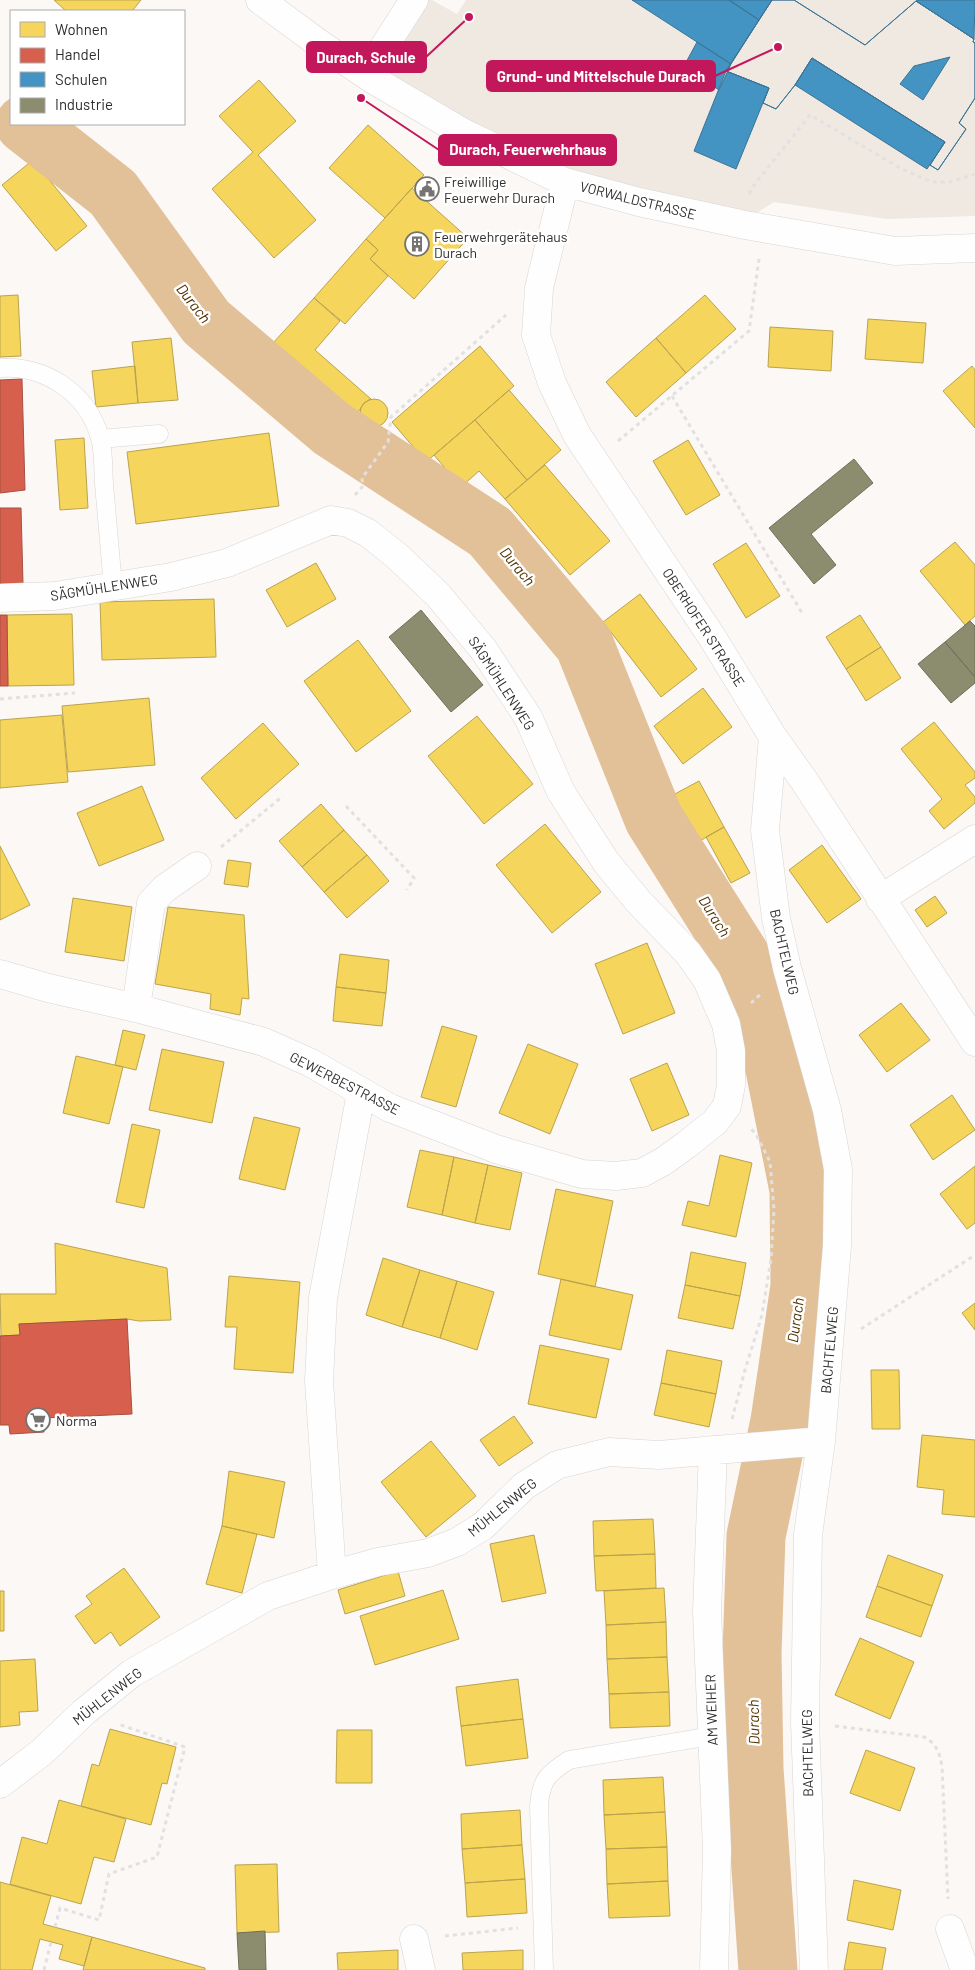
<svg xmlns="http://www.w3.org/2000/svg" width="975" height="1970" font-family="Barlow,sans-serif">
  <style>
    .built { fill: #f0e9e2 }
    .homes { fill: #f6d55c; stroke: #baa34d }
    .shops { fill: #d6604d; stroke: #a45143 }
    .schools { fill: #4393c3; stroke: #3d7495; fill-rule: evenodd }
    .industry { fill: #8c8c6e; stroke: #70705a }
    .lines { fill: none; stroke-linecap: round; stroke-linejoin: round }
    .river { stroke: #e2c098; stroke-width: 59 }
    .service-casing { stroke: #d8d5d3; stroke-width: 19 }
    .minor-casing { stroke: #d8d5d3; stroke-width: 29 }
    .path { stroke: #e2e0e0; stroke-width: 3; stroke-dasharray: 4 4; stroke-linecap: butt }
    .service { stroke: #fefefe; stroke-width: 18 }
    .minor { stroke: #fefefe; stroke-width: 28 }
    .labels { text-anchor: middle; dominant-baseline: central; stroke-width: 5; stroke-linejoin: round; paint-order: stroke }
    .poi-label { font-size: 14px; fill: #2f2d2b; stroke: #fff; text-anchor: start }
    .street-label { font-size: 14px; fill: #2f2d2b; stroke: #fff }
    .water-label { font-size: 15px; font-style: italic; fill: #513101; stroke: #fff }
    .leader { fill: none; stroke: #c2185b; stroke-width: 2 }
    .callout-dot { fill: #c2185b; stroke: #fff; stroke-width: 2 }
    .callout { fill: #c2185b; stroke: #c2185b; stroke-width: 2 }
    .callout-label { font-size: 15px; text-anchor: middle; font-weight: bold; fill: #fff }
  </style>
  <rect width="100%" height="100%" fill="#fbf8f6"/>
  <path class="built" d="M427,0H432L457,14L466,0H975V216L886,219L774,202L747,219L570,171L469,125L380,74Z"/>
  <path class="homes" d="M54,0H141L132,11H66Z
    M259,80L296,121L258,155L316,220L274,258L212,189L253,152L219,116Z
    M368,125L424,175L385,218L329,168Z
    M33,160L87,226L56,251L2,185Z
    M412,188L468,238L414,299L370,259L378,250L366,239Z
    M366,239L378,250L370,259L388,276L345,324L314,298Z
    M18,295L21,356L0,357V296Z
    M705,295L736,329L686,373L656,338Z
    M314,298L340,321L315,350L371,399L364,403L355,417L273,343Z
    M868,319L926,323L923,363L865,359Z
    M770,327L833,331L831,371L768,367Z
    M171,338L178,400L138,403L132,342Z
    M656,338L686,373L636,417L606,382Z
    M480,346L514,386L426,462L392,422Z
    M135,366L138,403L96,407L92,371Z
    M972,366L975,370V428L943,391Z
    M509,390L561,450L527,480L475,420Z
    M360 413a14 14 0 1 1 28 0a14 14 0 1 1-28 0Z
    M475,420L527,480L505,499L479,471L461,487L434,455Z
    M269,433L279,506L136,524L127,452Z
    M84,438L88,508L60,510L55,440Z
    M688,440L720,495L686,515L653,461Z
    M545,465L610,541L570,575L505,499Z
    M955,542L975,565V616L965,625L920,571Z
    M746,543L780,596L746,618L713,564Z
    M316,563L336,599L287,627L266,590Z
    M640,594L697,669L661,697L603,622Z
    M214,599L216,657L102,660L100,602Z
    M72,614L74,685L8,686L7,615Z
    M860,615L881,647L846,669L826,637Z
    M358,640L411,711L356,752L304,681Z
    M881,647L901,678L866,701L846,669Z
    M703,688L732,727L683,764L654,726Z
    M149,698L155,765L68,772L62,706Z
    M62,715L68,782L0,788V720Z
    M477,716L533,784L484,824L428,756Z
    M934,722L975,772V778L965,785L975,797V803L944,829L929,811L942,799L901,749Z
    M263,723L299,764L236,819L201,778Z
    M699,781L724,827L698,842L673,795Z
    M142,786L164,840L99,866L77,813Z
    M321,804L344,830L302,867L279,841Z
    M545,824L601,892L552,933L496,865Z
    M724,827L750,873L731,883L706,837Z
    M344,830L367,855L324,892L302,867Z
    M822,845L861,899L827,923L789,870Z
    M0,846L30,905L0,920Z
    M367,855L389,881L347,918L324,892Z
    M228,860L251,863L248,887L224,884Z
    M935,896L947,913L927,927L915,910Z
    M73,898L132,907L124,961L65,952Z
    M168,907L244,915L249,999L242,998L240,1015L210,1009L211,994L155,984Z
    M647,943L675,1013L623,1034L595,964Z
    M340,954L389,960L386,993L336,987Z
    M336,987L386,993L382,1026L333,1021Z
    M901,1003L930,1040L887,1072L859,1035Z
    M442,1026L477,1036L456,1107L421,1097Z
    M123,1030L145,1035L136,1070L115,1065Z
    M528,1044L578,1064L550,1134L499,1113Z
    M162,1049L224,1062L212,1123L149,1110Z
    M76,1056L123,1067L109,1124L63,1113Z
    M667,1063L689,1115L652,1131L630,1079Z
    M952,1095L975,1130L933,1160L910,1125Z
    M254,1117L300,1128L285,1190L239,1179Z
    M132,1124L160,1130L144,1208L116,1202Z
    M420,1150L454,1157L442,1215L407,1207Z
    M720,1155L752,1163L736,1237L682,1225L688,1201L709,1206Z
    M454,1157L488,1165L475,1223L442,1215Z
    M488,1165L522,1173L510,1230L475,1223Z
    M975,1166V1223L967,1229L940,1194Z
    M556,1189L613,1201L595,1287L538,1274Z
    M55,1243L167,1268L171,1320L139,1321L127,1319L19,1324L20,1335L1,1336L0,1294H56Z
    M691,1252L746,1263L740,1296L685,1285Z
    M383,1258L420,1270L402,1327L366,1315Z
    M420,1270L457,1281L440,1338L402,1327Z
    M229,1276L300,1282L293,1373L234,1369L237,1327H225Z
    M561,1279L633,1295L621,1350L549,1335Z
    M457,1281L494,1292L477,1350L440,1338Z
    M685,1285L740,1296L733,1329L678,1318Z
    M975,1303V1330L962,1313Z
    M540,1345L609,1359L596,1418L528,1404Z
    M667,1350L722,1361L716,1394L661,1383Z
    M871,1370H899L900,1429H872Z
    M661,1383L716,1394L709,1427L654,1415Z
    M514,1416L533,1443L499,1466L480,1440Z
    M922,1435L975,1440V1517L942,1514L944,1490L917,1487Z
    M431,1441L476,1496L426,1537L381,1482Z
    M229,1471L285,1482L274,1538L222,1526Z
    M653,1519L655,1554L594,1556L593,1521Z
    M222,1526L257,1534L242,1593L206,1584Z
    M534,1535L546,1593L502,1602L490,1544Z
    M655,1554L656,1588L596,1591L594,1556Z
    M888,1555L943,1575L932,1606L877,1586Z
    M124,1568L160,1617L120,1646L111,1632L95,1644L75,1616L92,1604L86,1596Z
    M398,1571L405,1596L345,1614L338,1590Z
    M877,1586L932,1606L921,1637L866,1617Z
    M664,1588L666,1622L606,1625L604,1591Z
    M443,1590L459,1639L375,1665L360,1616Z
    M0,1591H4V1631H0Z
    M666,1622L667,1657L607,1659L606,1625Z
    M860,1638L914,1662L890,1719L835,1695Z
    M667,1657L669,1692L609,1694L607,1659Z
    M35,1659L38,1711L19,1712L20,1725L0,1727V1661Z
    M518,1679L523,1719L461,1726L456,1687Z
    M669,1692L670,1726L610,1728L609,1694Z
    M523,1719L528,1758L466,1766L461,1726Z
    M110,1729L176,1747L167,1784L162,1783L151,1825L81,1806L92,1764L99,1766Z
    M337,1730H372V1783H336Z
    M866,1750L915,1768L900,1811L850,1793Z
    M663,1777L665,1812L604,1815L603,1780Z
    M59,1800L126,1819L114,1862L94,1857L81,1904L10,1884L22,1837L47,1844Z
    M520,1810L522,1845L462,1849L461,1814Z
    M665,1812L667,1847L606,1849L604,1815Z
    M522,1845L525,1879L465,1883L462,1849Z
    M667,1847L668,1881L607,1884L606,1849Z
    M277,1864L279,1932L237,1933L235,1865Z
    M525,1879L527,1913L467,1917L465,1883Z
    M854,1880L901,1890L893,1930L847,1920Z
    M668,1881L670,1916L609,1918L607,1884Z
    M0,1882L51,1896L43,1924L92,1937L84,1966L59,1959L63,1945L40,1939L32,1970H0Z
    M92,1937L205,1968V1970H83Z
    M849,1942L886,1948L882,1970H844Z
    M398,1950V1970H338L337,1953Z
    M523,1950V1970H463L462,1953Z"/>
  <path class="shops" d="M22,379L25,490L0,493V380Z
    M0,508H21L23,584H0Z
    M0,615H7L8,686H0Z
    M127,1319L132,1414L43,1418L44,1432L10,1434L9,1425H0V1336L20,1335L19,1324Z"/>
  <path class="schools" d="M632,0H729L759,20L731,64Z
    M729,0H772L759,20Z
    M772,0H794L865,45L916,1L974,39L973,42L975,43V98L959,123L966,129L938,170L930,165L945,142L812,58L795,85L776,109L763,103L769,88L726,71ZM950,57L923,100L900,84L914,66Z
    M772,0H794L865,45L916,1L974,39L973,42L975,43V98L959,123L966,129L938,170L930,165L945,142L812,58L795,85L776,109L763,103L769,88L726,71Z
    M917,0H975L974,39L916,1Z
    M697,42L731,64L719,90L684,66Z
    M812,58L945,142L927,169L795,85Z
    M726,71L769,88L736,169L694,151Z"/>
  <path class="industry" d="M854,459L873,483L811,534L836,565L814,584L769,528Z
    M421,610L483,685L451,712L389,637Z
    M970,621L975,626V677L945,642Z
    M945,642L975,677V683L951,703L918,664Z
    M265,1931L266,1970H239L237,1933Z"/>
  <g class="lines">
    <path class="river" d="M25,124L113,193L206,322L332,429L490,532L584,644L654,819L741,957L775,1069L799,1190L800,1286L780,1421L756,1536L752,1653L754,1769L768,1970"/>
    <g class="service-casing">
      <path id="service" d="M0,368C45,365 88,393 100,438C104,452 103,469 104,484C107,518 110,552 113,586
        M100,439L159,434
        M544,1970L539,1806C541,1780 547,1774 569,1760L711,1736"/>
    </g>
    <g class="minor-casing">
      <path id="minor" d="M260,0L317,42L372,79L462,132L565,182L639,202L745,225L895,251L975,248
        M366,75L414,0
        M565,182L539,288L536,335L552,383L577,435L712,637L773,737L803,779L975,1042
        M0,598L55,596L171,577L227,563L331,520L348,523L368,533L397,556L438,595L483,649L528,717L561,792L606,862L638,901L688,953L707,980L726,1024L731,1051V1085L727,1106L715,1122L686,1145L664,1161L642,1173L616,1176L582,1174L496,1149L390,1108L311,1063L264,1042L136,1008L48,988L0,974
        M773,737L765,830L776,918L787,968L827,1110L838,1169L837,1246L821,1441L808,1535L805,1722L814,1970
        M880,899L975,839
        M136,1008L151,903L164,889L197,866
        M713,1450L707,1612L717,1850L714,1970
        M332,1575L319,1381L323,1298L361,1093
        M0,1784L42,1752L84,1712L132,1673L268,1596L332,1575L378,1562L428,1553L457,1542L483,1526L524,1486L557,1465L609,1452L659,1455L821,1441
        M950,1929L965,1970
        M414,1939L421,1970"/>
    </g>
    <path class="path" d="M749,194L754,185L810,115L900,168L932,182H950L975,174
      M672,396L802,613
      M618,441L749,331L759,259
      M355,495L363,486L362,478L388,442L391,417L506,315
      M0,699L75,693
      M346,806L414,878L407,890
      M221,847L283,796
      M751,1003L763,992
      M861,1329L975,1255
      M732,1419L745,1370L762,1315L771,1259L774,1210L770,1162L756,1134L749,1127
      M835,1726L924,1737C937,1744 939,1752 942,1766L948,1899
      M55,1927L60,1908L99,1920L109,1874L157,1857L185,1747L118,1724
      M445,1936L518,1928
      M44,1970L51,1942"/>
    <use href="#service" class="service"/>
    <use href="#minor" class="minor"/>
  </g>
  <defs>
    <g id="civic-ring" transform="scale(1.25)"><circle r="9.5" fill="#fff" stroke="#767472" stroke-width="1.5"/><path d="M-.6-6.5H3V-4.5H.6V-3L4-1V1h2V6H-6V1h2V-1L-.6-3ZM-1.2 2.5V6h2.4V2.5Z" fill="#767472"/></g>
    <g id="building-ring" transform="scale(1.25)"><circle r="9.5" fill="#fff" stroke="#767472" stroke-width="1.5"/><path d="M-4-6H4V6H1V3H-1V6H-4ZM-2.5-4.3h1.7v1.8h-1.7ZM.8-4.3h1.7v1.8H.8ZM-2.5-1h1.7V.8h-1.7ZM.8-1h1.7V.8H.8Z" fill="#767472"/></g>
    <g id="supermarket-ring" transform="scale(1.25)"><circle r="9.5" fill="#fff" stroke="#767472" stroke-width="1.5"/><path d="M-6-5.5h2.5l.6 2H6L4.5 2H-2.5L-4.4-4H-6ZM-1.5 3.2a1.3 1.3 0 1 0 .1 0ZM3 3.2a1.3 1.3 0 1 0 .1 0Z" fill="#767472"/></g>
  </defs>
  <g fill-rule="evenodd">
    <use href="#civic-ring" x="427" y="189"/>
    <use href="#building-ring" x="417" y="244"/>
    <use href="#supermarket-ring" x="38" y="1420"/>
  </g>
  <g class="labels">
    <g class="poi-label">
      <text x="444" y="181">Freiwillige<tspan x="444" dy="16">Feuerwehr Durach</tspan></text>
      <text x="434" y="236">Feuerwehrgerätehaus<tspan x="434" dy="16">Durach</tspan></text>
      <text x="56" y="1420">Norma</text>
    </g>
    <g class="street-label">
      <text transform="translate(638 200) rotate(14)">VORWALDSTRASSE</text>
      <text transform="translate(104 587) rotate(-9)">SÄGMÜHLENWEG</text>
      <text transform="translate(704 627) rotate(57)">OBERHOFER STRASSE</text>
      <text transform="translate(502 683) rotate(57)">SÄGMÜHLENWEG</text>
      <text transform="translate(785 952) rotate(77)">BACHTELWEG</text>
      <text transform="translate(345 1083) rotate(27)">GEWERBESTRASSE</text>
      <text transform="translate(829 1350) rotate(-85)">BACHTELWEG</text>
      <text transform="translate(502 1507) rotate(-39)">MÜHLENWEG</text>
      <text transform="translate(107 1696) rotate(-38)">MÜHLENWEG</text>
      <text transform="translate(711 1710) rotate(-92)">AM WEIHER</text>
      <text transform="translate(807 1753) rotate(-91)">BACHTELWEG</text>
    </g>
    <g class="water-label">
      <text transform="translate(194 303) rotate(52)">Durach</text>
      <text transform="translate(518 566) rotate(50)">Durach</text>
      <text transform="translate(715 916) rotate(58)">Durach</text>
      <text transform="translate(795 1320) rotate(-82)">Durach</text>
      <text transform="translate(753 1722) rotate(-91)">Durach</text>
    </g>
  </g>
  <path class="leader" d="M469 17L426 57M778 47L715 76M361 98L439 150"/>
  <g class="callout-dot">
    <circle cx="469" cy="17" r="5"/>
    <circle cx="778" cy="47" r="5"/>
    <circle cx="361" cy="98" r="5"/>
  </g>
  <g class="callout">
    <rect x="307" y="42" width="119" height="30" rx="5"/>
    <rect x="487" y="61" width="228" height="30" rx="5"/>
    <rect x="439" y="135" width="177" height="30" rx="5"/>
  </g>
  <g class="callout-label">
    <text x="366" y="63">Durach, Schule</text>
    <text x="601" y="82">Grund- und Mittelschule Durach</text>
    <text x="528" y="155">Durach, Feuerwehrhaus</text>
  </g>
  <rect x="10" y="10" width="175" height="115" fill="#ffffff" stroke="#acabaa"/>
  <rect x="20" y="22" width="25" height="15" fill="#f6d55c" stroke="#acabaa"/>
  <text x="55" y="35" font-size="15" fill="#2f2d2b">Wohnen</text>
  <rect x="20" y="48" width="25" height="15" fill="#d6604d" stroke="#acabaa"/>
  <text x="55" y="60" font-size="15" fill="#2f2d2b">Handel</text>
  <rect x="20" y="72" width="25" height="15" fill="#4393c3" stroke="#acabaa"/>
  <text x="55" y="85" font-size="15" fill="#2f2d2b">Schulen</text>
  <rect x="20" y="98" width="25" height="15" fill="#8c8c6e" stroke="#acabaa"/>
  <text x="55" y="110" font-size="15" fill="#2f2d2b">Industrie</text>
</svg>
